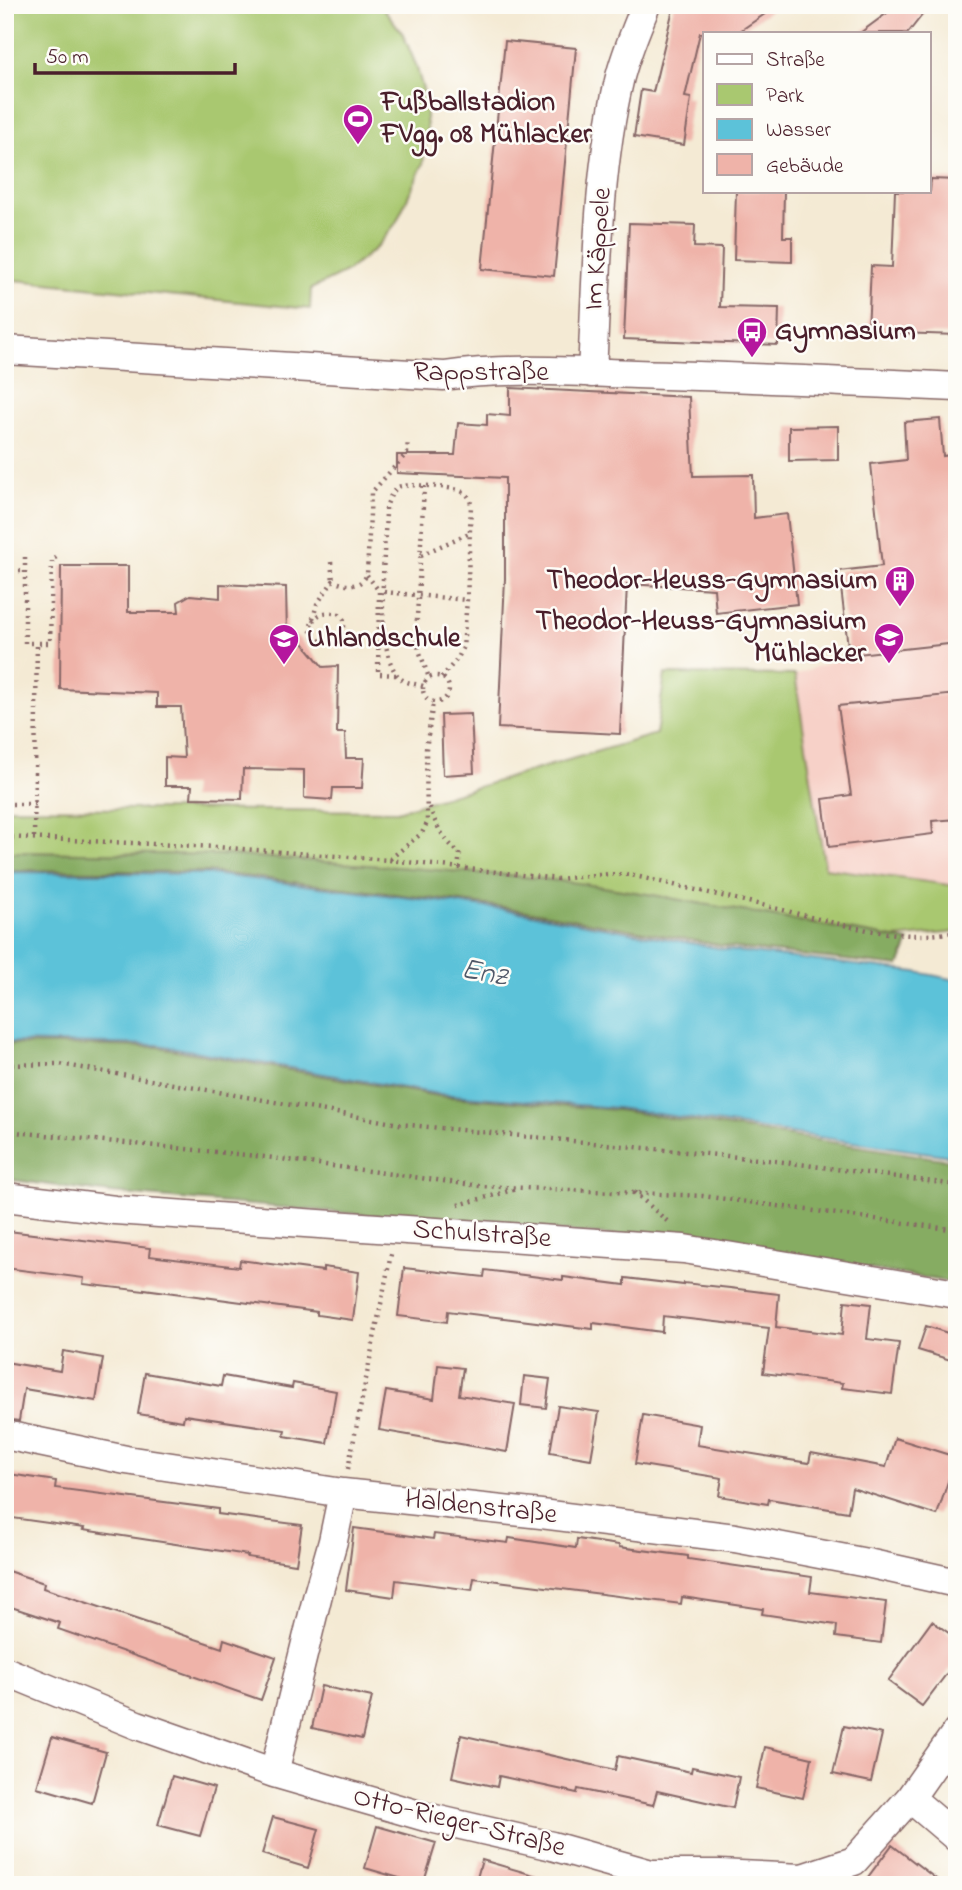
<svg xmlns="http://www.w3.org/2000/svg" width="962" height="1890" font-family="'Indie Flower',sans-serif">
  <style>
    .built { fill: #f7d1c8 }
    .green { fill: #a9c870; stroke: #7a744e; stroke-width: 2 }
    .forest { fill: #86ac62; stroke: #686646; stroke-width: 2 }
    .water { fill: #5cc2d9; stroke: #537082; stroke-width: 2 }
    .building { fill: #efb3a9 }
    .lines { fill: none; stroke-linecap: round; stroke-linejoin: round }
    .street-casing { stroke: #866666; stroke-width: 31 }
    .path { stroke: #866666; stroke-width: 4.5; stroke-dasharray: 2 5; stroke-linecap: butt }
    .street { stroke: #fff; stroke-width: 28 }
    .labels { text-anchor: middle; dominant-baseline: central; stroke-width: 5; stroke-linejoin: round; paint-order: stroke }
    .poi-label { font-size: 28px; font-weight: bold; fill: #4a1f2b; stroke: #fdfcf7; text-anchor: start }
    .street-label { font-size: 28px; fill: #4a1f2b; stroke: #fdfcf7 }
    .water-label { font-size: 30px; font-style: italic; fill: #505868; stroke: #fdfcf7 }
  </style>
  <rect width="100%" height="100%" fill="#fdfcf7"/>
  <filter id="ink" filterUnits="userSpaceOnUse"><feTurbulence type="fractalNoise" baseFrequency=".0143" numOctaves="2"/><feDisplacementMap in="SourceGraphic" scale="14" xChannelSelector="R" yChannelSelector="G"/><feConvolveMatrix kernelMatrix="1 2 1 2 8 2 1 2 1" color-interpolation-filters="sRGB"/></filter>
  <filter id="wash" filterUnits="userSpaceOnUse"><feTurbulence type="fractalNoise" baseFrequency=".00686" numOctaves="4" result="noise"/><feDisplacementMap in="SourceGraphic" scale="28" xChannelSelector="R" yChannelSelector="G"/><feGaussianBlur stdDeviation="1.57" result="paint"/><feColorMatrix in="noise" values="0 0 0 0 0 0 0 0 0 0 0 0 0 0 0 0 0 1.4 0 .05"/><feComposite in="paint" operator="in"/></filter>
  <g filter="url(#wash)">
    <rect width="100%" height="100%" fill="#f4ead4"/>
    <path class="built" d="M957,454V886L825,868L795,675L848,655L839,571L882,566L871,464Z"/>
    <path class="green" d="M5,5H381L403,34L416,65L424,93L427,129L423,164L396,223L376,248L346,272L311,289L310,309L5,279Z
      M665,674L795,675L825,868L957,886V932L894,938L647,894L577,883L505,875L227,855L5,852V808L397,811L656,734Z"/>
    <path class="forest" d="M5,852L227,855L505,875L577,883L647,894L909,941L899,966L735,948L503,907L209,872L5,870Z
      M5,1044L158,1047L438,1096L617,1110L957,1161V1283L712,1244L111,1193L5,1179Z"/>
    <path class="water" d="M5,872L209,874L503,909L735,951L916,972L957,980V1157L617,1108L438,1094L159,1045L5,1042Z"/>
    <g id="blocks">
      <path class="building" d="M674,5H778L737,33H700L685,97L691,98L684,145L634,137L641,90L653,92Z
        M898,5H930L908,33H860Z
        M505,41L576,48L554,276L482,269Z
        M931,179L957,180V335L868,332L871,266L892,267L895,191H930Z
        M736,191H784L783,237H792V262L734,260Z
        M629,223L695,225L694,247L722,248L720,307L779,308L778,345L624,339Z
        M510,388L689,397L693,476L753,475L754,518L787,514L797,604L716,613L714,589L627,584L620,734L498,728L505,579V478L397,473V455H455L458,423L487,425V414L510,416Z
        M940,419L943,456L957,454V643L849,655L839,571L882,566L871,464L906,460L904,422Z
        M838,426V460L789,461V427Z
        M61,566H128V612H179L178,602L190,595L220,598V584L286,587L287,636L298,637L323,667L338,666L337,733H345L346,758H364L362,788H333L332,800L304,798V770L243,769L242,799L191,798L192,786H165V757L184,758L181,707H157V693L60,689Z
        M957,694V819L932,821L933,834L829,847L823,799L851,795L838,706Z
        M471,714L474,773L443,775L441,715Z
        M8,1231L150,1248L149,1256L239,1267L240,1260L323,1271V1267L359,1272L353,1320L317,1315V1312L144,1289V1291L83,1284L84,1278L5,1268Z
        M404,1268L484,1277L485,1270L563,1280V1277L625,1285V1278L684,1285V1283L730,1288L779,1294L776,1327L842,1335L845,1301L871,1304L867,1339L899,1343L892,1394L842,1388L843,1383L763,1373L769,1328L663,1316L662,1332L593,1323V1329L448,1311L447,1322L398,1316Z
        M926,1326L957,1336V1362L918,1350Z
        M63,1351L103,1358L96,1401L24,1389L19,1421L5,1419V1362L60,1371Z
        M438,1365L463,1368L459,1395L515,1404L507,1452L379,1430L386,1391L434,1399Z
        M145,1373L221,1386L223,1376L292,1388L293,1383L336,1391L327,1443L284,1436L285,1430L184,1415L183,1421L138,1414Z
        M524,1376L550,1379L546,1408L521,1405Z
        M558,1406L599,1412L591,1459L550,1452Z
        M643,1415L700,1425L697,1445L809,1463L811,1453L886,1467L895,1438L956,1457L937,1515L852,1488L848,1512L769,1499L768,1504L719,1496L722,1478L635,1464Z
        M9,1474L56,1481L55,1488L218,1509V1514L302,1525L296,1564L247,1557L248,1555L83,1530L84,1528L5,1517V1498Z
        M354,1528L433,1539L434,1534L508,1543L509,1538L576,1548L577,1539L619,1545V1547L688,1556V1559L812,1577L810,1592L886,1602L881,1643L836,1637L837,1625L762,1614L763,1609L682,1597L681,1604L474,1578L472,1590L396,1580L394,1597L346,1590Z
        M5,1570L44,1583L43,1588L222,1648L224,1639L276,1657L261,1700L58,1629L60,1623L5,1605Z
        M932,1621L957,1639V1660L922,1706L888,1681Z
        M321,1686L372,1697L362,1739L312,1728Z
        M844,1726L882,1734L871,1782L833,1774Z
        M461,1735L615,1770L618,1756L691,1772L692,1767L739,1777L733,1808L657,1791L653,1805L578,1789L577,1793L499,1776L497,1787L452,1777Z
        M52,1737L106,1752L92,1803L37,1787Z
        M765,1747L812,1758L803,1798L756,1788Z
        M172,1776L214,1788L200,1836L158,1825Z
        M273,1817L319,1829L308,1868L262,1854Z
        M377,1826L436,1843L423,1885L365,1868Z
        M892,1845L944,1885H862Z
        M482,1860L547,1879L546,1885H475Z"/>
    </g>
  </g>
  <g filter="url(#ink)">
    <use href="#blocks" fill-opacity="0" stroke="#866666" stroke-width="2"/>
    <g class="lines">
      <g class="street-casing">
        <path id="street" d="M5,350L444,376C507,367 573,372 636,374C743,377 850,382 957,387
          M592,373C597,276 597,176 619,81C625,55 636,30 646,5
          M5,1197L115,1210L684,1249L957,1294
          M5,1435L126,1460L343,1493L541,1514L735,1538L867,1563L957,1583
          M5,1671L137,1725L274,1773L426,1817L552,1846L651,1874H719L802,1878L854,1861L910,1798L957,1731
          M274,1773L318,1594L333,1541L343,1493
          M910,1798L957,1838"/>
      </g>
      <path class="path" d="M424,486L416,636L419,650L429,678
        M421,555L469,533
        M25,557V643H37
        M331,562L333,581
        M5,571H25
        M367,575L379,591L378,674L396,675
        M384,592L467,600
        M313,621C320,611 328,612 339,614L344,620V631L334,643L324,642L315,639L310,629L317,604L333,581C347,586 358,589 367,575L371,493L407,453L408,440
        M423 689a13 13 0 1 1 26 0a13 13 0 1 1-26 0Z
        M423,686C414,683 406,684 399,677C373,651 386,545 386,507C389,500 391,492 398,487C406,483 452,487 461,491C468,494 470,498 471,505L467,600L463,648L458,658L441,678
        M5,804H35
        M430,807C435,825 445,842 460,853L458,868
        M5,837L216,847L389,860L558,879L609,874L631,875C682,887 732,898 783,910C836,923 903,944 957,931
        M34,837L37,643H50L52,559L57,557
        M390,859L422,833L427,823L426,749L433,702
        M5,1065L60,1064L399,1124L768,1160L957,1185
        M5,1131L266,1157L480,1186L703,1196L957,1230
        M634,1192L667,1221
        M458,1205L517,1189
        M348,1469L391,1254"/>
      <use href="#street" class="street"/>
    </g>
  </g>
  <defs>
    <g id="stadium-pin" transform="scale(1.575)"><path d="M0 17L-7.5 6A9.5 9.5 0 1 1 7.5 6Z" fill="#b5179e" stroke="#fdfcf7"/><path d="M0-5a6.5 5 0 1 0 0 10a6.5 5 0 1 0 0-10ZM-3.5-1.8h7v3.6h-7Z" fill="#fff"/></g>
    <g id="bus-pin" transform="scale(1.575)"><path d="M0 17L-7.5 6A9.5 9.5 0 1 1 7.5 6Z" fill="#b5179e" stroke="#fdfcf7"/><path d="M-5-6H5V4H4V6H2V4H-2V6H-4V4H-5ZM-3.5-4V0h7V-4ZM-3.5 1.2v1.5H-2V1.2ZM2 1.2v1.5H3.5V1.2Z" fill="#fff"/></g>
    <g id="building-pin" transform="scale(1.575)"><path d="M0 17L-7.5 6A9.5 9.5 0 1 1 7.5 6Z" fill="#b5179e" stroke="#fdfcf7"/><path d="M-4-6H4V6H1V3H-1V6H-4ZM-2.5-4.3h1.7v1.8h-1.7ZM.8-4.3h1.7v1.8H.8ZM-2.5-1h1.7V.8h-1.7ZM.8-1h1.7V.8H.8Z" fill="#fff"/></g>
    <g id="school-pin" transform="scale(1.575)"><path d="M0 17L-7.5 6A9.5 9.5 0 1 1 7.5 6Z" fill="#b5179e" stroke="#fdfcf7"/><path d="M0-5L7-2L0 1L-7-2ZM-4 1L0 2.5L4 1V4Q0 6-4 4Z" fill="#fff"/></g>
  </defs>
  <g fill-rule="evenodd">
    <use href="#stadium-pin" x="358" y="119"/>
    <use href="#bus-pin" x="752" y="332"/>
    <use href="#building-pin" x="900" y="581"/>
    <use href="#school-pin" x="889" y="638"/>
    <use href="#school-pin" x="284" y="639"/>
  </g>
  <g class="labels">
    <g class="poi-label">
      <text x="381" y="103">Fußballstadion<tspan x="381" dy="32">FVgg. 08 Mühlacker</tspan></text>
      <text x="775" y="332">Gymnasium</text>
      <text x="877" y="581" text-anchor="end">Theodor-Heuss-Gymnasium</text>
      <text x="866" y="622" text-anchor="end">Theodor-Heuss-Gymnasium<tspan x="866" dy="32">Mühlacker</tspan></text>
      <text x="307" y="639">Uhlandschule</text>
    </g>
    <g class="street-label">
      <text transform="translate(599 249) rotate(-86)">Im Käppele</text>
      <text x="481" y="373">Rappstraße</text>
      <text transform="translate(482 1235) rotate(4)">Schulstraße</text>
      <text transform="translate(481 1508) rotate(6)">Haldenstraße</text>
      <text transform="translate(459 1823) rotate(14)">Otto-Rieger-Straße</text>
    </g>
    <g class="water-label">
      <text transform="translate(484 974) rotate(11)">Enz</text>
    </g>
  </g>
  <rect width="962" height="1890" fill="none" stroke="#fdfcf7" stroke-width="28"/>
  <rect x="703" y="32" width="228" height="161" fill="#fdfcf7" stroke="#b5a4a5" stroke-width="2"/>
  <rect x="717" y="54" width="35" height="10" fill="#ffffff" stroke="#b5a4a5" stroke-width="2"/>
  <text x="766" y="66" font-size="21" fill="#4a1f2b">Straße</text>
  <rect x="717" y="84" width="35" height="21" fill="#a9c870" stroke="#b5a4a5" stroke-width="2"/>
  <text x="766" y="102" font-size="21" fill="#4a1f2b">Park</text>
  <rect x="717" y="119" width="35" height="21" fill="#5cc2d9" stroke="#b5a4a5" stroke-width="2"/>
  <text x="766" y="136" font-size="21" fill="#4a1f2b">Wasser</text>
  <rect x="717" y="154" width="35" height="21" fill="#efb3a9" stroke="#b5a4a5" stroke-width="2"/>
  <text x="766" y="172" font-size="21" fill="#4a1f2b">Gebäude</text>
  <path d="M35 63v10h200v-10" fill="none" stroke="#4a1f2b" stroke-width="3.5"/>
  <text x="46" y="63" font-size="21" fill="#4a1f2b" stroke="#fdfcf7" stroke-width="5" paint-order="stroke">50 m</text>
</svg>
